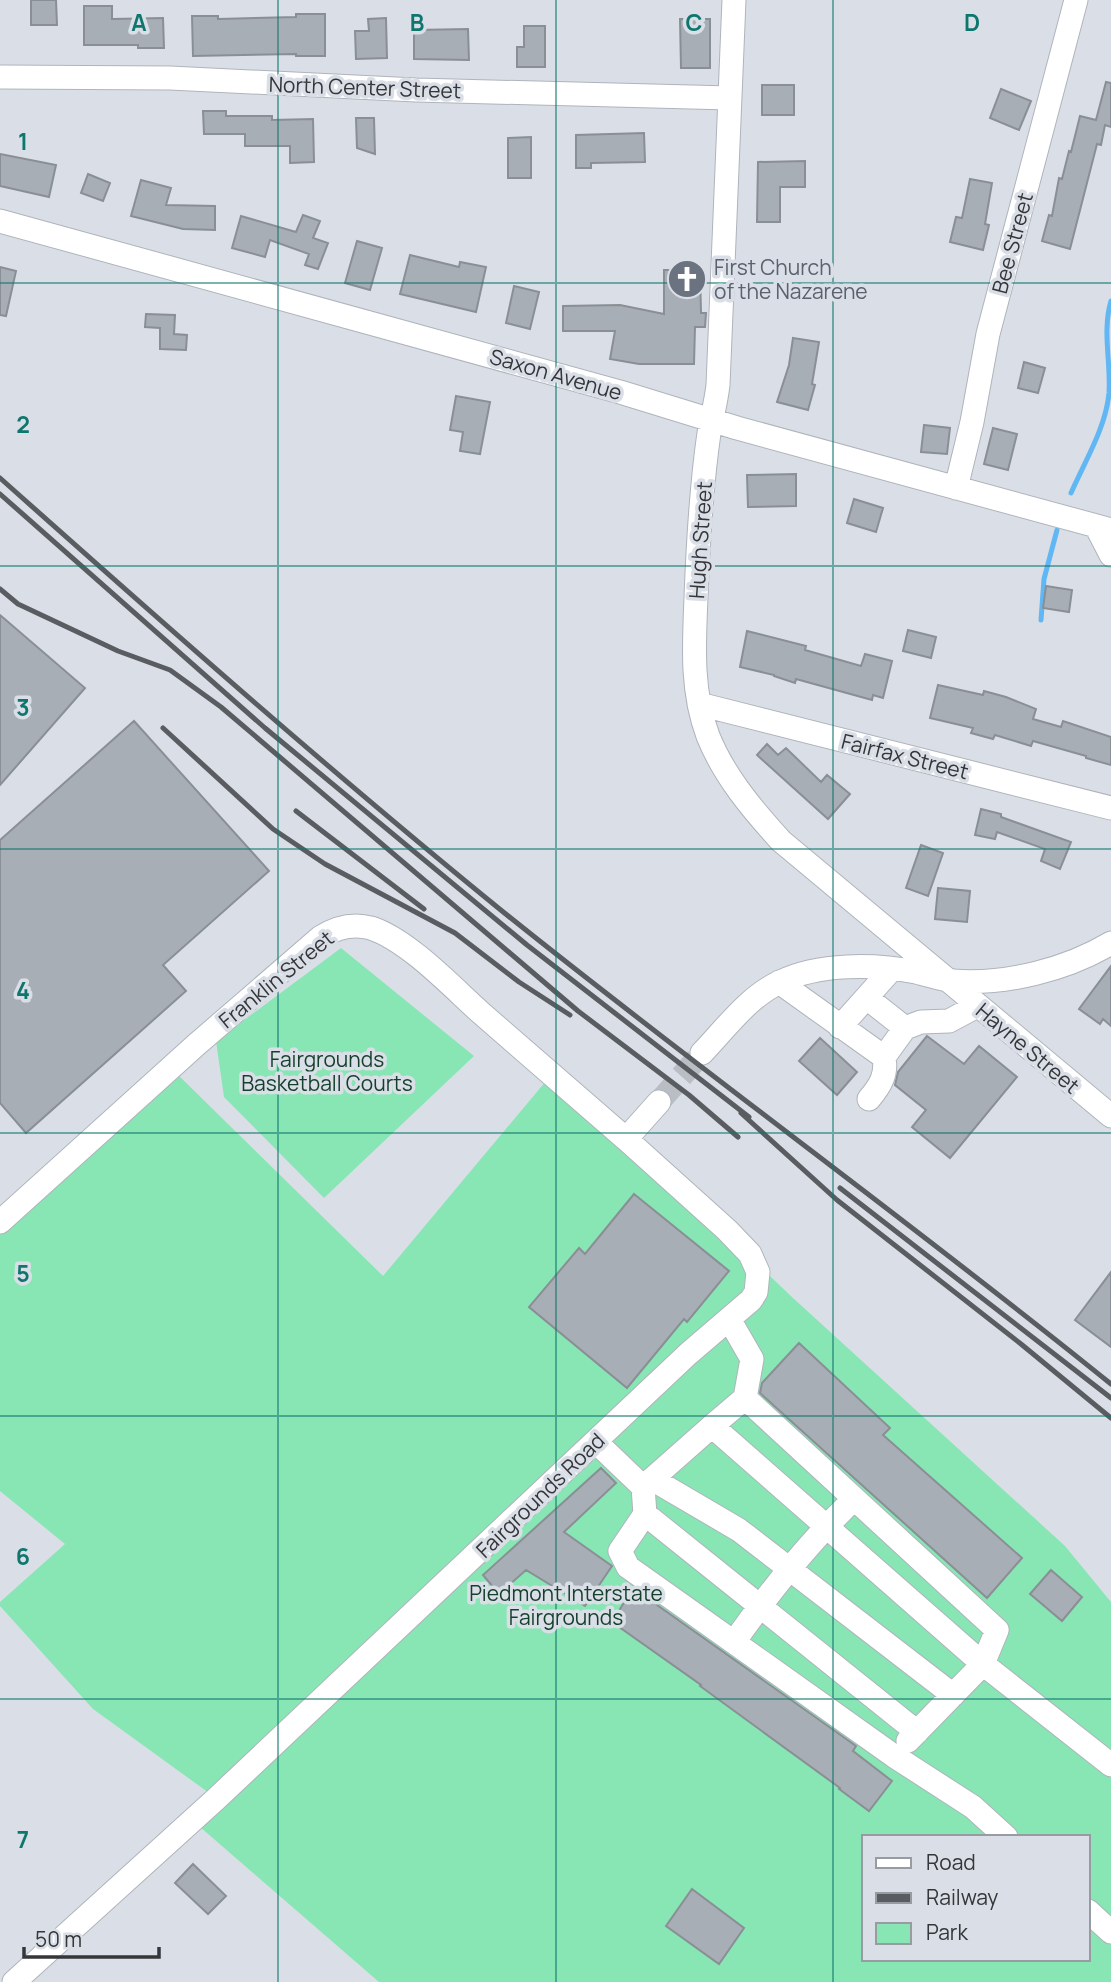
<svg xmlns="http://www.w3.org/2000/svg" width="1111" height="1982" font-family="Manrope,sans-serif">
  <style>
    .green { fill: #87e6b3; fill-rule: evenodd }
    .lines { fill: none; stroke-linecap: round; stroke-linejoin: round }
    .stream { stroke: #61b7f4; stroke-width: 5 }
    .building { fill: #a8aeb5; stroke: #8a8f96; stroke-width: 2 }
    .minor-tunnel { stroke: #b9bdc4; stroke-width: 23; stroke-dasharray: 23 11; stroke-linecap: butt }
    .minor-casing { stroke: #afb4bc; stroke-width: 25 }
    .minor { stroke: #fff; stroke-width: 23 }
    .rail { stroke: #595c60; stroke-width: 5 }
    .grid { fill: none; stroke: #0f766e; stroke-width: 2; stroke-opacity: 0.55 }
    .labels { text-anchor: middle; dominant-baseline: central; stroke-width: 7; stroke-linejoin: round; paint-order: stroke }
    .street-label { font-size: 21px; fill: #343639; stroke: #dadfe7 }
    .worship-label { font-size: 21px; fill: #5b616d; stroke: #dadfe7; text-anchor: start }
    .park-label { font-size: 21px; fill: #143f2a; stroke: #dadfe7 }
    .grid-label { font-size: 23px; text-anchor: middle; font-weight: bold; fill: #0f766e; stroke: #dadfe7; stroke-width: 7; stroke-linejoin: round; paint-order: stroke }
  </style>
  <rect width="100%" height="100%" fill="#dadfe7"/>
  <path class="green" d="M341,948L474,1056L324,1198L224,1097L216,1041Z
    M171,1068L383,1276L551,1075L626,1139L793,1298L1065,1546L1111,1602V1982H379L192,1820L216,1798L93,1709L0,1606V1602L65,1544L0,1491V1222ZM864,1837H1088V1959H864Z"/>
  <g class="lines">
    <path class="stream" d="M1071,493C1085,461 1106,427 1109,393C1111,362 1102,331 1111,301
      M1041,620L1044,579L1057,530"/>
  </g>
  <path class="building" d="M31,0H56L57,25H31Z
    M84,6H112V19L163,18L164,48H138V45H84Z
    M296,14H325V56H296V54L193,56L192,16H218V19L296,17Z
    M386,18L387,58L356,59L355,31H369L368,19Z
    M680,19H710V68H681Z
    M524,26H545V67H517V47H524Z
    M468,29L469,60L414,59V30Z
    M1106,82L1111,83V127L1105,125L1101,145L1097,144L1070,249L1042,241L1049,215L1052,216L1059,178L1062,179L1069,151L1071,152L1080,116L1096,120Z
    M762,85H794V115H762Z
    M1001,89L1031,101L1019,130L990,118Z
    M203,111H226V116H272V120L313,119L314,162L290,163V146H245V134H204Z
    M356,118H374L375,154L357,148Z
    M644,133L645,162L591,163V168H576V135Z
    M531,137V178H508V138Z
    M0,154L56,165L49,197L0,186Z
    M805,161V187H780V222H757L758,162Z
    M88,174L110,183L103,201L81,193Z
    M970,179L992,183L985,224L989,225L983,250L950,242L956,217L962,218Z
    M141,180L171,188L166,205L215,206V230L183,229L131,216Z
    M303,215L320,221L313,238L328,243L318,269L305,265L309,254L270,240L265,257L232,248L241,216L296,232Z
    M357,241L382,248L370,290L345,283Z
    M410,255L459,267L460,262L486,267L476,312L400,294Z
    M0,267L16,271L6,316L0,315Z
    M664,270H700L701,313H706L705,327H695L694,364H639L610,359L615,331H563V306L620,305L664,314Z
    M514,286L539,292L530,329L506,323Z
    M146,314L175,315L174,334L187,335L186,350L160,349V328L145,327Z
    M793,338L819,342L812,384L815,385L808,410L777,402L789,365Z
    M1024,362L1045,368L1038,393L1018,388Z
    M456,396L490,402L480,454L460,451L463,432L450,430Z
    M924,425L950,428L947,454L921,452Z
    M993,428L1017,434L1008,470L984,464Z
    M796,474V506L748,507L747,475Z
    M854,499L883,508L876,532L847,523Z
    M1046,586L1072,590L1069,612L1043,608Z
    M0,615L85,688L0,785Z
    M908,630L936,637L931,658L903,651Z
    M747,631L806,646L805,650L861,666L865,654L892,661L883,698L873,695L872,700L796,679L795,683L774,676V675L740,667Z
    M938,685L983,695L984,691L1006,697L1036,709L1033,719L1061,727L1063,721L1111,737V765L1086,758V756L1033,741L1031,746L995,735L993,739L971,733L973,728L930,718Z
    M134,721L269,871L163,965L186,991L26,1133L0,1103V840Z
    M767,744L778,755L786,748L821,782L827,775L850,794L828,819L757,755Z
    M981,809L1001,814V817L1071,842L1060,869L1041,861L1045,849L997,832L995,839L975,835Z
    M921,845L943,853L928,896L906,888Z
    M938,888L970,891L967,922L935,919Z
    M1111,966V1026L1103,1019L1100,1024L1079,1009Z
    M927,1036L964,1064L979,1046L1017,1077L950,1158L912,1127L926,1110L895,1085L898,1072Z
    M820,1038L857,1072L837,1095L799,1061Z
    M634,1194L729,1271L687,1322L684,1319L627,1388L529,1307L579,1248L585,1254Z
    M1111,1272V1347L1075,1320Z
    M799,1343L890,1428L883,1435L1022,1558L987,1598L760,1393L762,1383Z
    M601,1468L616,1483L564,1532L612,1566L585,1606L526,1570L499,1594L483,1575Z
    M1051,1570L1082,1597L1062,1621L1030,1594Z
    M633,1588L856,1746L853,1751L892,1781L869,1811L839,1789L840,1788L700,1686L701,1685L612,1622Z
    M193,1864L226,1896L208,1914L175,1883Z
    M692,1889L744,1928L719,1964L666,1926Z"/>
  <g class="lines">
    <path class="minor-tunnel" d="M659,1102L702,1053"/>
    <g class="minor-casing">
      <path id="minor" d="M734,0L718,385C716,402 712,417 709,433C701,488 698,543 696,598C694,645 691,691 708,736C724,776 752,809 781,841L1111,1116
        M0,77L170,78L416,90L730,98
        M0,221L620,392L737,428L1111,530
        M956,488L972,422L988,334L1076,0
        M1096,526L1111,555
        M699,704L1111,808
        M779,982L884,1057L905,1028L921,1022L949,1021L977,1006
        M867,998L905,1028
        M840,1027L891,970
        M702,1053C726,1028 748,997 780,982C819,963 875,964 916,972C929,975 940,979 953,981C1005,985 1066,970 1111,943
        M869,1099C881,1085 887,1074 884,1057
        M0,1222L196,1045L321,937C337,927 353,923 371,928C408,940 452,987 481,1013C529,1055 577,1097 626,1139L659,1102
        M729,1319L752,1359L745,1398
        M596,1442L643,1487L645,1514L620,1551L628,1567L894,1756L973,1807L1006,1837
        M652,1479L739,1530L953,1695
        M643,1487L712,1426L983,1664L997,1630L745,1398L712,1426
        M645,1514L917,1732
        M734,1642C770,1591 809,1542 854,1499
        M908,1741L983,1664L1111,1765
        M1088,1911L1111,1932
        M14,1982L216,1799L688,1354L751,1300L756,1292L758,1272L750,1254L727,1230L626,1139"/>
    </g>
    <use href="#minor" class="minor"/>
    <path class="rail" d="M0,478C165,625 330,771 502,911C702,1072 911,1222 1111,1384
      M0,494L265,728L527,945L749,1117
      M0,589L18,604L118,651L170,670L221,707L578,1011L689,1095L738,1137
      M163,728L273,829L325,864L455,933L519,982L570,1015
      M296,811L424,909
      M741,1113L837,1200L1021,1344L1111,1418
      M840,1188L1111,1398"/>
  </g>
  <path class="grid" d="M278,0V1982M556,0V1982M833,0V1982M0,283H1111M0,566H1111M0,849H1111M0,1133H1111M0,1416H1111M0,1699H1111"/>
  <defs>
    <g id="church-disc" transform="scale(2.0125)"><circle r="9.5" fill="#6b7280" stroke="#dadfe7"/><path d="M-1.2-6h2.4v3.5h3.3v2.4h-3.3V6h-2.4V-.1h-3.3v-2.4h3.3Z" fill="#fff"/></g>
  </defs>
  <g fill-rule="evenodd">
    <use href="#church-disc" x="687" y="279"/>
  </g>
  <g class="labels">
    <g class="street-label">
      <text transform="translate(365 87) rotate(2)">North Center Street</text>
      <text transform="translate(1012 243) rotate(-75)">Bee Street</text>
      <text transform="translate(556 374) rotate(16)">Saxon Avenue</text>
      <text transform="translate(700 540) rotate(-86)">Hugh Street</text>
      <text transform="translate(905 756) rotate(14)">Fairfax Street</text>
      <text transform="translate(276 979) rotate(-39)">Franklin Street</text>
      <text transform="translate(1028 1048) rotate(40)">Hayne Street</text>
      <text transform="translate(540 1495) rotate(-44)">Fairgrounds Road</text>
    </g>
    <g class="worship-label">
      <text x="714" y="267">First Church<tspan x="714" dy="24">of the Nazarene</tspan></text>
    </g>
    <g class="park-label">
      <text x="327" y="1059">Fairgrounds<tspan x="327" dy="24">Basketball Courts</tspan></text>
      <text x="566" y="1593">Piedmont Interstate<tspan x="566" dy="24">Fairgrounds</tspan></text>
    </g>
  </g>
  <g class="grid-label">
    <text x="139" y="31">A</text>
    <text x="417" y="31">B</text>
    <text x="694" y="31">C</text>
    <text x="972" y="31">D</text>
    <text x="23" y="150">1</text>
    <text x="23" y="433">2</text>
    <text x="23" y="716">3</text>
    <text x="23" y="999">4</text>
    <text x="23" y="1282">5</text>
    <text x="23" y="1565">6</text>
    <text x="23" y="1848">7</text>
  </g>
  <rect x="862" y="1835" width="228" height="126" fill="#dadfe7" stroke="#989ba1" stroke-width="2"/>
  <rect x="876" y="1858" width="35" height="10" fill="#ffffff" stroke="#989ba1" stroke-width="2"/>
  <text x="926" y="1870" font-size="21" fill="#343639">Road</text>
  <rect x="876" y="1893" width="35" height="10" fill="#595c60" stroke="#989ba1" stroke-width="2"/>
  <text x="926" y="1905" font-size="21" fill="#343639">Railway</text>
  <rect x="876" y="1923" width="35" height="21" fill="#87e6b3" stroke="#989ba1" stroke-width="2"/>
  <text x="926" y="1940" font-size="21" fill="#343639">Park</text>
  <path d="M24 1947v10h135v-10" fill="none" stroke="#343639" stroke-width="3.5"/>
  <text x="35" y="1947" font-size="21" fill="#343639" stroke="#dadfe7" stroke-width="5" paint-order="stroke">50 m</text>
</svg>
